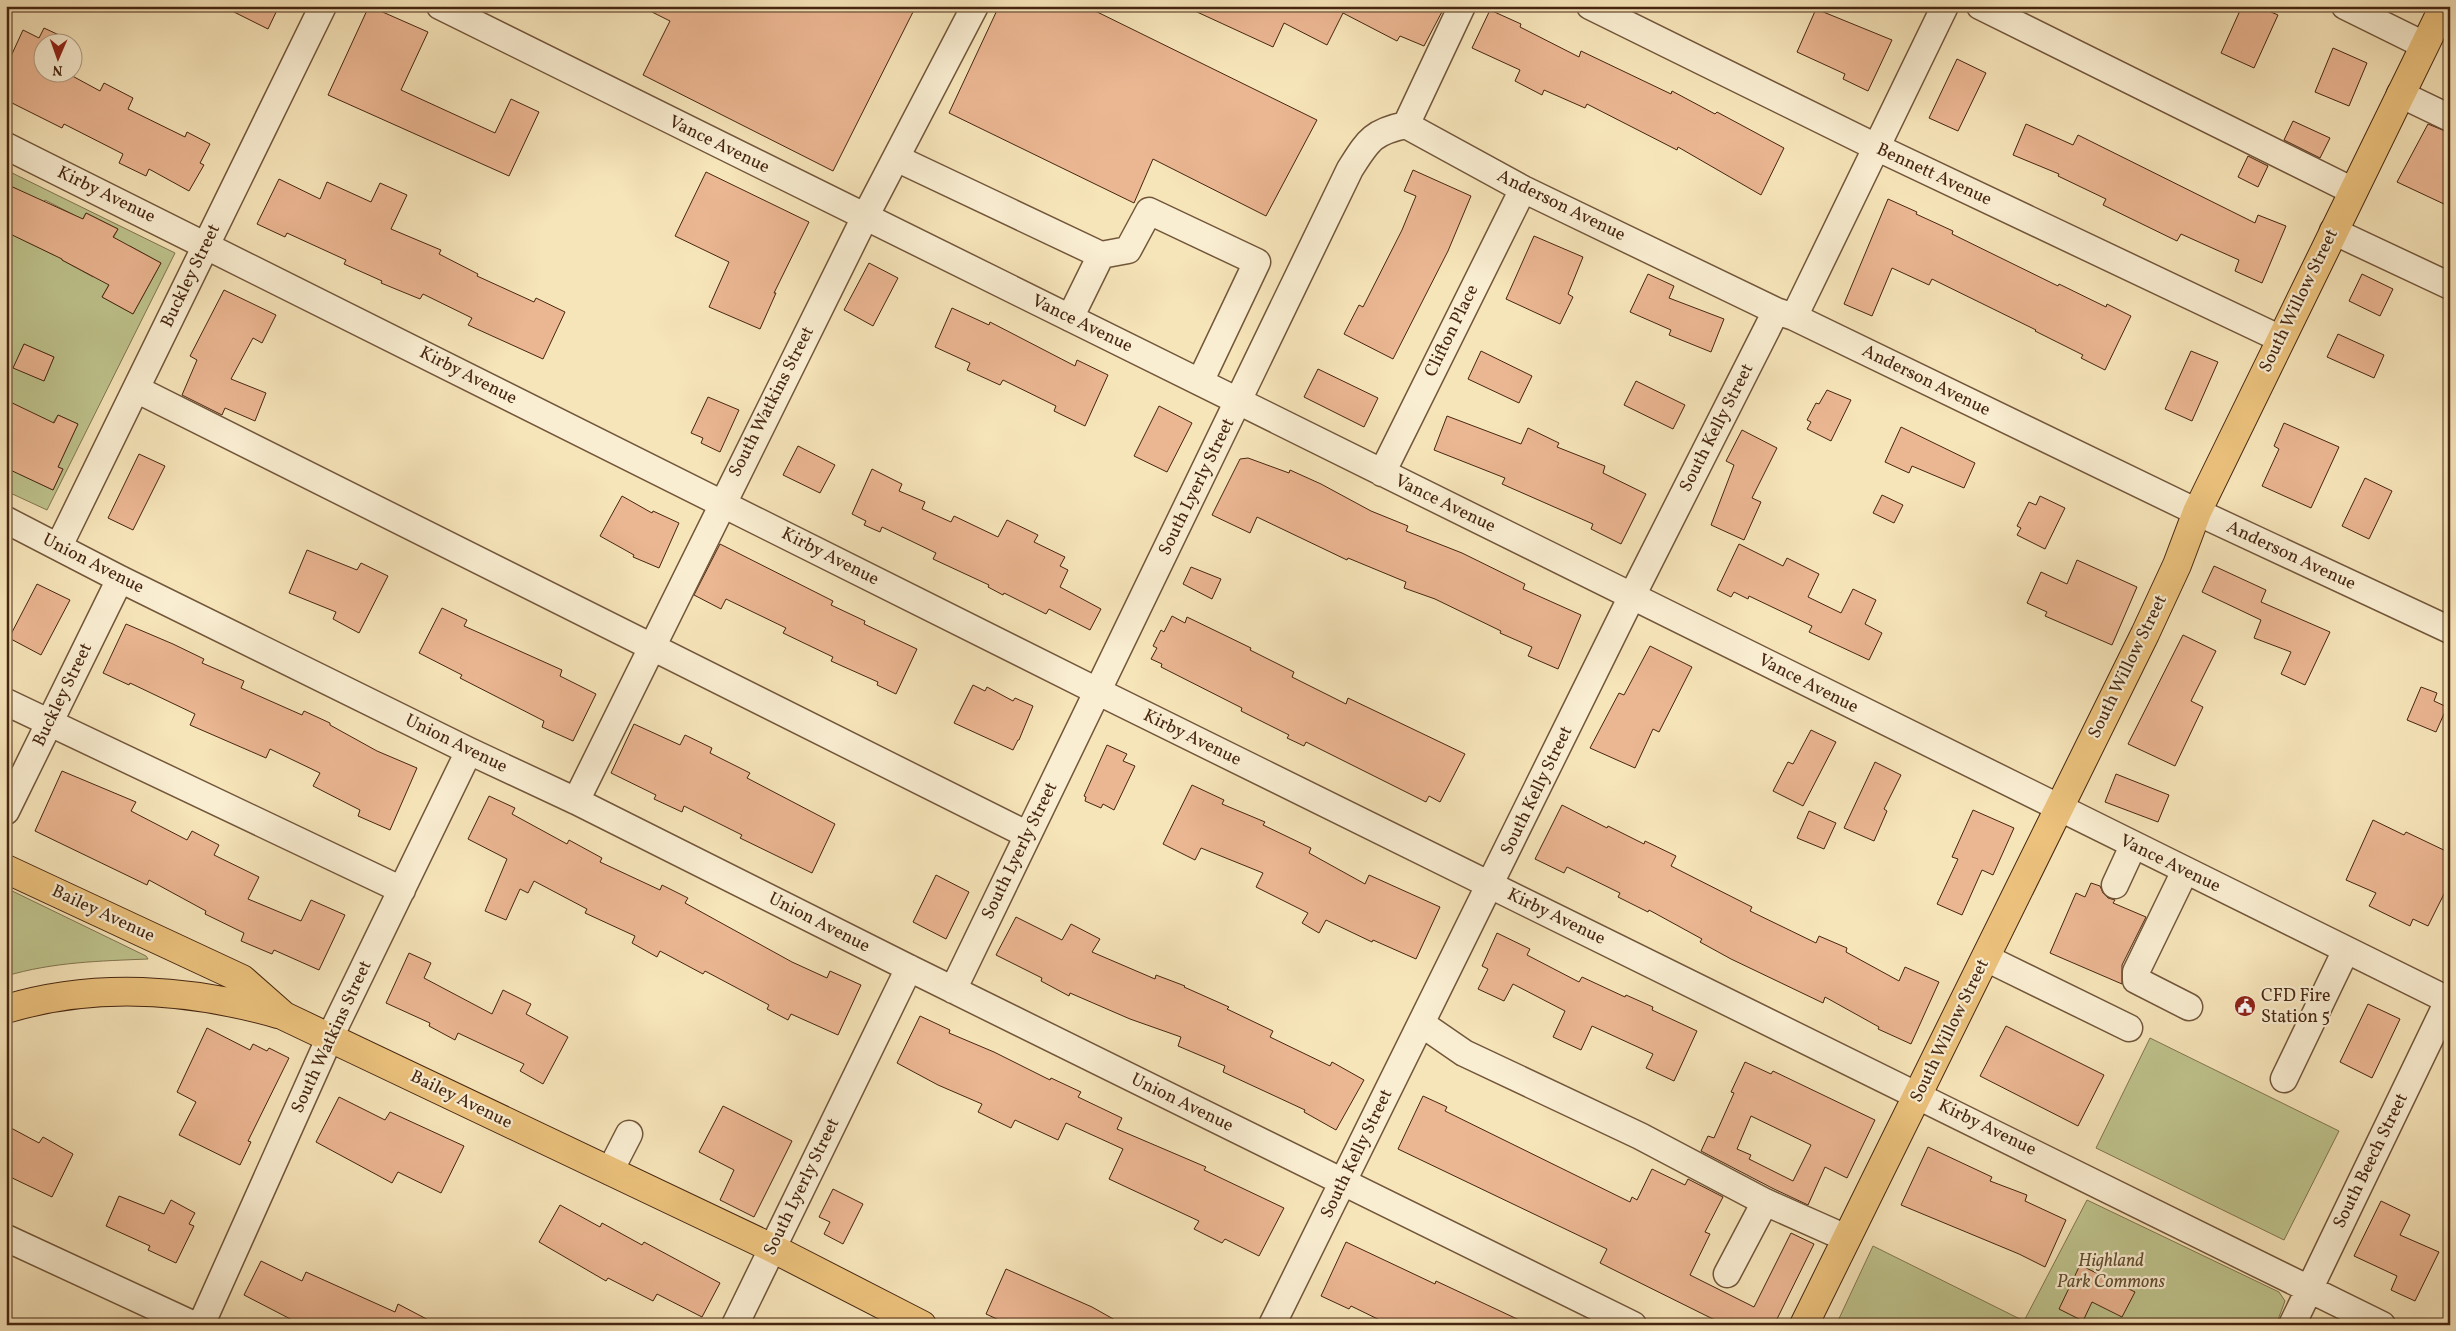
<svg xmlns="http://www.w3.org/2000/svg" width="2456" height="1331" font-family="Vollkorn,serif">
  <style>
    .green { fill: #bfc48e; stroke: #82754f; fill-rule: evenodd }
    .building { fill: #ebb692; stroke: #462610; fill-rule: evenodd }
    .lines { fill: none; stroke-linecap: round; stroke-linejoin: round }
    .minor-casing { stroke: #72563a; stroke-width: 29 }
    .major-casing { stroke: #462610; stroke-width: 30 }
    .minor { stroke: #faeed2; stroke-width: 26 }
    .major { stroke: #ecc27d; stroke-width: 28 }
    .labels { text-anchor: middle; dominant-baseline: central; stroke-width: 4.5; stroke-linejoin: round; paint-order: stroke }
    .street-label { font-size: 18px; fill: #462610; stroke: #faeed2 }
    .poi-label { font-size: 18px; fill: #462610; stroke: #faeed2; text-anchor: start }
    .park-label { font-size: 18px; font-style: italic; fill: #644e30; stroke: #faeed2 }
  </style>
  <rect width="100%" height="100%" fill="#f7e5ba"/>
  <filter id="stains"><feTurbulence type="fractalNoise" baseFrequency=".004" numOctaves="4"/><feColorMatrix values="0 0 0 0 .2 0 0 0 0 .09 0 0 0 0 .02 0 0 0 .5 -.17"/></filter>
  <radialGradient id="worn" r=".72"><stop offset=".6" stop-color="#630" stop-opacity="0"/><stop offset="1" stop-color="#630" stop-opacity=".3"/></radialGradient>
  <path class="green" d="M6,170L175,253L47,510L6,491V471L9,472L37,415L6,405V225L22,192L8,185L6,187ZM45,200L74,215L54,255L25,241ZM86,213L118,229L93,277L62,260ZM130,246L161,263L133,314L102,297ZM24,344L54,357L44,381L14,368ZM58,415L78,424L58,467L63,469L53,490L19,474Z
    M6,888L146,956L148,959C100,961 53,962 6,976Z
    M2150,1038L2339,1131L2284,1240L2096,1148Z
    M2087,1200L2279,1292L2285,1301L2276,1325H1836L1873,1246L2024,1321Z"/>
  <path class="building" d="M222,6H279L268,29Z
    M369,6L428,32L401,90L495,133L511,99L539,112L509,176L328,95Z
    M640,6H916L833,171L643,75L670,21Z
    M999,6H1085L1317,120L1266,216L1153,159L1134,203L949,113Z
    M1184,6H1445L1424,46L1400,36L1397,41L1343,13L1327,45L1284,23L1273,47Z
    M2242,6H2257L2278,15L2254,68L2221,53Z
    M1816,9L1892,40L1868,91L1843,79L1845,74L1797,52Z
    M1490,10L1521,24L1520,27L1579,57L1581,51L1671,94L1672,91L1715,114L1717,112L1784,148L1761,195L1678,147L1677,150L1587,104L1585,108L1544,90L1542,95L1515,81L1520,70L1472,48Z
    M44,28L59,35L55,42H42V72H65L100,91L104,83L133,98L128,109L185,137L187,132L210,144L200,163L204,165L189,191L149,169L146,176L119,163L123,154L64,124L62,128L6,100V67L23,30L39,38Z
    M2333,48L2367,63L2349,106L2315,92Z
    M1957,59L1986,73L1958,131L1929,118Z
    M2293,121L2330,138L2320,158L2284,140Z
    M2026,124L2073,145L2078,135L2255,223L2258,215L2286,226L2262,283L2235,271L2239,260L2181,234L2177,241L2103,205L2106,199L2058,176L2059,174L2013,155Z
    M2428,124L2450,133V192L2444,204L2397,182Z
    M2248,156L2268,166L2258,187L2238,177Z
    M1413,170L1471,196L1448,251L1393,359L1344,334L1359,305L1363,307L1402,230L1416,196L1404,191Z
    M706,172L809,222L774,293H776L760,329L709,307L729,262L675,236Z
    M279,179L320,199L327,182L371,202L380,183L407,195L391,229L441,250L439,254L478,274L477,276L534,302L536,298L565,312L543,359L468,325L472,318L423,294L420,299L381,283L382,281L344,264L346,260L287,233L285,237L257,224Z
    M6,184L83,219L86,213L118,229L113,237L161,263L133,314L102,297L109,285L62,260V259L6,232Z
    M1888,199L1917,212L1916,214L1953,231L1952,234L2058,286L2059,284L2106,307L2107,304L2131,316L2105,370L2081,358L2083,355L2035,331L2036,330L1932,279L1929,285L1892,268L1872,316L1844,304Z
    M1534,236L1583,257L1568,294L1573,297L1560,324L1506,299Z
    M869,263L898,278L873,326L844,310Z
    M1648,274L1674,286L1669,298L1724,319L1711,352L1669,335L1671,330L1630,312Z
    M2362,274L2393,289L2380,316L2349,301Z
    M224,290L276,315L262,343L253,338L231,379L266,393L255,421L225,408L222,415L182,395L197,360L190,356Z
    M952,308L989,325L990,322L1075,366L1077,360L1108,375L1085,426L1054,411L1056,406L1003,380L1000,385L967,370L970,363L935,347Z
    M2338,334L2384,355L2374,378L2327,357Z
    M24,344L54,357L44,381L13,368Z
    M1481,351L1532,376L1519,403L1468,379Z
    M2191,351L2218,362L2192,421L2165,409Z
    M1318,369L1378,398L1364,427L1304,397Z
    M1636,381L1685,405L1673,429L1624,405Z
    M1827,390L1851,400L1831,441L1807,429L1811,422L1807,420L1816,403L1819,404Z
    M708,397L739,410L720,452L701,443L703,438L691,433Z
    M6,400L54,423L58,415L78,424L58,467L63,469L53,490L6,468Z
    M1159,406L1192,423L1167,472L1134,456Z
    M1447,416L1521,444L1528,428L1559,443L1557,447L1605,466L1603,473L1646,494L1621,544L1591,529L1593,524L1502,484L1505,478L1434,450Z
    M2284,423L2339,447L2311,508L2262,486L2279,449L2274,446Z
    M1901,427L1975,463L1964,488L1912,466L1909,473L1885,462Z
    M1742,430L1777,448L1752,498L1761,502L1744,540L1711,525L1734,465L1726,461Z
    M798,446L835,465L820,493L783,475Z
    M139,454L165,466L133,530L108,518Z
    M1248,458L1289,473L1290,470L1321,484L1371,511L1408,526L1406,531L1462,553L1525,584L1523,589L1581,615L1558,669L1528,656L1532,647L1500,633L1501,631L1435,599L1404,588L1406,582L1348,558L1347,560L1257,517L1250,533L1212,515L1240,459Z
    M872,469L902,484L899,491L925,502L922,509L951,522L954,516L998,537L1007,520L1038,535L1034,542L1065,557L1060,566L1068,570L1060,587L1101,609L1090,630L1049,609L1046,614L1004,593L1003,595L988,587L989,585L933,559L936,553L882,527L880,532L864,525L866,521L852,514Z
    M2365,478L2392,491L2369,539L2342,526Z
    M1882,495L1903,505L1894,523L1873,513Z
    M622,496L652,513L653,511L679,523L659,568L633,557L634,555L600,536Z
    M2040,496L2065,508L2045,549L2017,535L2021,528L2017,526L2029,502L2036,505Z
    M720,544L833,601L831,605L865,621L864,624L917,649L896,694L877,685L878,682L831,661L833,657L783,633L786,628L726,599L721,609L694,595Z
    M1739,544L1783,566L1787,558L1819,574L1808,597L1841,613L1853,589L1876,600L1865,624L1882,633L1869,660L1809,632L1812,626L1749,596L1748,599L1734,592L1731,597L1717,590Z
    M307,550L357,570L361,563L388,576L359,633L333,619L336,612L289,593Z
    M2077,560L2137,587L2112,645L2045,616L2047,612L2027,603L2041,572L2067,584Z
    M2214,566L2266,590L2261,602L2330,632L2305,685L2281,674L2291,652L2254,638L2261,620L2202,592Z
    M1191,567L1221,579L1212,599L1183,584Z
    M37,584L70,600L41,655L9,638Z
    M442,608L467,620L464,626L562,670L560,676L596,694L573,741L542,727L544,721L460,678L462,675L419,653Z
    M1172,616L1185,623L1187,617L1251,648L1250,650L1294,672L1292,677L1346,704L1348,698L1465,754L1440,802L1429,796L1426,802L1306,742L1304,746L1287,738L1289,735L1241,711L1242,708L1161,667L1162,664L1151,659L1157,648L1153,646L1161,630L1164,632Z
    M126,624L173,644L204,659L202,663L244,681L241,688L302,715L304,711L330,723V725L377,751L417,768L390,830L358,816L360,810L313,786L320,773L270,749L266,758L190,725L195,714L130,683L129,685L103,673Z
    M2183,635L2216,651L2191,701L2203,707L2175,766L2128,744Z
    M1650,646L1692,667L1659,732L1653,729L1635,768L1590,748L1619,693L1624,695Z
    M973,685L985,691L987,687L1013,701L1015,698L1033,706L1019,740H1018L1013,750L954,723Z
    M2421,687L2437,693L2434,701L2447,707L2436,732L2407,720Z
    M634,724L680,745L685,735L712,748L710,753L750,773L747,778L835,824L812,873L740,838L742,835L684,806L682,812L654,799L656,795L611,773Z
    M1811,730L1836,742L1803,806L1773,791L1788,762L1793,764Z
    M1107,745L1127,754L1123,761L1135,766L1114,810L1103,804L1101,808L1085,801L1086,797L1084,796Z
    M1875,762L1901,775L1884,809L1887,811L1874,841L1844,828Z
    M62,771L136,802L131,811L187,840L192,831L219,845L214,855L259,877L248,899L301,921L311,900L345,915L319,970L274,950L272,954L241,941L244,933L205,914L206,911L149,880L147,885L35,831Z
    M2116,774L2169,795L2158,822L2105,802Z
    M1192,785L1224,800L1222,804L1265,822L1263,825L1311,848L1309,853L1365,884L1369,875L1440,907L1416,959L1373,940L1372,942L1326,920L1319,933L1302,923L1308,913L1256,887L1263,873L1201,848L1195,860L1163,844Z
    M489,796L515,808L512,814L567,844L569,840L602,858L600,862L660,890L662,885L688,898L685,903L792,962L827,978L830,971L861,985L838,1035L791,1014L788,1020L767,1009L769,1005L705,971L703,974L660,951L657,957L632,943L635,936L585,913L587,909L534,881L528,893L520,889L506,920L485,911L507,859L468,839Z
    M1562,805L1607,828L1608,826L1644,844L1645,841L1676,856L1671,866L1752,907L1750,911L1816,943L1819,936L1847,948L1846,952L1899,981L1905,967L1939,982L1911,1044L1878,1029L1879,1027L1825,997L1823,1003L1731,959L1700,942L1702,939L1649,910L1648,912L1618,897L1620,893L1567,867L1564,873L1535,859Z
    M1973,810L2014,828L1993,875L1982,870L1962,915L1937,904L1958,859L1952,857Z
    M1809,811L1836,823L1824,849L1797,838Z
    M2373,820L2404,835L2406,832L2450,853V882L2428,926L2413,919L2410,926L2369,906L2376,893L2346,880Z
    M936,875L969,892L946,939L913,922Z
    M2091,883L2100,886L2103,893L2108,898L2115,900L2113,903L2146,917L2122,965V984L2050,953L2076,893L2085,897Z
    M1016,917L1062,940L1071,924L1100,939L1092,952L1155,979L1156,975L1185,986L1184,987L1229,1007L1227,1009L1273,1031L1270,1037L1330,1066L1332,1062L1364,1080L1336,1130L1304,1112L1305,1110L1223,1072L1225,1066L1178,1046L1181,1037L1130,1019L1070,993L1069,996L1041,981L1042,978L996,955Z
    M1497,933L1530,949L1527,955L1579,982L1582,977L1625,997L1626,995L1653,1007L1652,1010L1697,1031L1674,1081L1646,1068L1653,1054L1592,1026L1581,1050L1553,1037L1565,1011L1513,984L1504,1001L1478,989L1488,969L1482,966Z
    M409,953L431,963L424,978L492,1014L503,990L531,1004L526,1014L568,1037L543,1084L520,1071L524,1064L458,1033L455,1040L429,1026L430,1023L386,1003Z
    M2368,1004L2400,1019L2372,1078L2340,1062Z
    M920,1016L950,1030L949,1033L994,1052L1050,1080L1051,1078L1081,1092L1078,1097L1122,1118L1117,1129L1206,1167L1204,1170L1284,1208L1259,1256L1225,1239L1222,1243L1194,1229L1199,1221L1109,1179L1123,1149L1066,1123L1058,1140L1015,1120L1011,1128L978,1112L982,1104L938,1085L897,1063Z
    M2006,1026L2104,1075L2078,1126L1980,1076Z
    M207,1028L250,1050L253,1044L267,1051L269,1048L289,1058L248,1141L251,1142L240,1165L179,1135L196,1102L177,1092Z
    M1745,1062L1771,1074L1773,1071L1875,1120L1847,1178L1825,1167L1808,1205L1772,1188L1701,1151L1708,1136L1714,1138L1734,1093L1731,1092ZM1751,1116L1811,1145L1793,1181L1749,1159L1751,1155L1737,1149Z
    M1423,1096L1447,1107L1445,1111L1630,1202L1632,1197L1637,1200L1652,1169L1685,1185L1688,1179L1723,1197L1705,1232L1710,1234L1690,1275L1754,1307L1791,1233L1814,1244L1777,1319L1789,1325H1725L1600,1263L1607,1249L1398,1149Z
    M339,1097L385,1120L390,1112L464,1146L441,1193L398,1172L392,1183L316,1142Z
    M723,1106L792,1141L754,1217L720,1200L734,1170L699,1152Z
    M11,1128L39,1143L43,1137L73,1154L52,1197L6,1175V1138Z
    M1928,1147L1992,1177L1990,1181L2027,1195L2025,1201L2066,1220L2045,1267L2019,1254L1901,1205Z
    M833,1189L863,1204L843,1244L824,1234L830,1222L819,1217Z
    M119,1196L164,1214L171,1200L195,1213L189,1224L194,1226L176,1263L148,1250L150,1246L106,1226Z
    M2381,1201L2410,1215L2400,1235L2439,1252L2415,1301L2391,1290L2397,1276L2354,1256Z
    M560,1205L600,1227L602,1223L642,1245L644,1242L720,1283L702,1317L657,1294L653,1301L608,1278L606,1281L539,1242Z
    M1346,1242L1435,1284L1436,1281L1530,1325H1390L1351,1306L1349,1309L1321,1296Z
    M261,1261L302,1281L306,1272L395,1312L398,1304L438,1325H302L244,1295Z
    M2080,1265L2135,1292L2122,1317L2092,1302L2083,1321L2059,1309Z
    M1006,1269L1092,1307L1124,1325H1010L986,1314Z"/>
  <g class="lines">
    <g class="minor-casing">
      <path id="minor" d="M440,6L2450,1001
        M1590,6L1876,147L2281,339
        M1980,6L2353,191
        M2345,6L2424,45
        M2400,94L2450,118
        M1406,125L1523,189L1776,311L1794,317L2197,512L2450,630
        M6,146L1097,691L2382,1325
        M896,158L1101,255L1070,318
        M2333,231L2450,286
        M1101,255L1128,250L1149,211L1257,262L1200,382
        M1794,317L1945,6
        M136,389L1028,835
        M1382,473L1523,189
        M6,520L120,579L469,751L576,801L909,968L1633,1325
        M59,546L323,6
        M6,702L402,890
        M576,801L865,217L975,6
        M6,811L120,579
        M2185,871L2136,972V980L2189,1007
        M2115,885L2133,846
        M1986,958L2129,1028
        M953,990L1350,169C1368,141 1372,132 1406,125L1462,6
        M1422,1024L1464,1053L1640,1136L1765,1202L1846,1238
        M2284,1079L2346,950
        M610,1171L629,1134
        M6,1238L194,1325
        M1727,1274L1765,1202
        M201,1325L330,1037L469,751
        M735,1325L909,968
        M1272,1325L1632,596L1776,311
        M2292,1325L2450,997"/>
    </g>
    <g class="major-casing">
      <path id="major" d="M6,869L242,979L284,1016L772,1248L922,1325
        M6,1009C95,982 190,989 278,1014
        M1804,1325L2145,634L2177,565L2197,512L2444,6"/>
    </g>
    <use href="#minor" class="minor"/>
    <use href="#major" class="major"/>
  </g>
  <defs>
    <g id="civic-disc" transform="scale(1.125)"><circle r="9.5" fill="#8f2418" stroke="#faeed2"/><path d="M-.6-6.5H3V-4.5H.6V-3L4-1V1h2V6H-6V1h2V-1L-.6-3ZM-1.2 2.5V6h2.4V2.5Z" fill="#fff"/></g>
  </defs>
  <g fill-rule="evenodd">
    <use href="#civic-disc" x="2245" y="1006"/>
  </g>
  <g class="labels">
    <g class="street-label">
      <text transform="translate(719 145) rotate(26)">Vance Avenue</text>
      <text transform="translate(1934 175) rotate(25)">Bennett Avenue</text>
      <text transform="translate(106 195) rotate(26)">Kirby Avenue</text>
      <text transform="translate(1561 206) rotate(26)">Anderson Avenue</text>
      <text transform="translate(191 276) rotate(-64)">Buckley Street</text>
      <text transform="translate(2299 301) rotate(-64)">South Willow Street</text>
      <text transform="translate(1082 324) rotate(26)">Vance Avenue</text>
      <text transform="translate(1452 331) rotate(-64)">Clifton Place</text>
      <text transform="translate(468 376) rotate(27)">Kirby Avenue</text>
      <text transform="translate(1926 381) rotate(26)">Anderson Avenue</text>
      <text transform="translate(772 402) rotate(-63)">South Watkins Street</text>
      <text transform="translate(1717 428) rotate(-63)">South Kelly Street</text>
      <text transform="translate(1197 487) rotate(-64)">South Lyerly Street</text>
      <text transform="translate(1445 504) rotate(26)">Vance Avenue</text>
      <text transform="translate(2291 556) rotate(25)">Anderson Avenue</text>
      <text transform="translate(830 557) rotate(27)">Kirby Avenue</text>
      <text transform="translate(93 564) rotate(27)">Union Avenue</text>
      <text transform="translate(2128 667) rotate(-64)">South Willow Street</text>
      <text transform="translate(1808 684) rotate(27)">Vance Avenue</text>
      <text transform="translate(63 695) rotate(-64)">Buckley Street</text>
      <text transform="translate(1192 738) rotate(26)">Kirby Avenue</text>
      <text transform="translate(456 744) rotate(26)">Union Avenue</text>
      <text transform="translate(1537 791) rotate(-64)">South Kelly Street</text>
      <text transform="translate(1020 851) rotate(-64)">South Lyerly Street</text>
      <text transform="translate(2170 864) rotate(26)">Vance Avenue</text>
      <text transform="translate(103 914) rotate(25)">Bailey Avenue</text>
      <text transform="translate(1556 917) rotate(26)">Kirby Avenue</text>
      <text transform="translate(819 923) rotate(27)">Union Avenue</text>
      <text transform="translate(1950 1031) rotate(-64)">South Willow Street</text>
      <text transform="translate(332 1037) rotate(-65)">South Watkins Street</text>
      <text transform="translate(461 1100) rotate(26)">Bailey Avenue</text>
      <text transform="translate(1182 1103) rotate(26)">Union Avenue</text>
      <text transform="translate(1987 1128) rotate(26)">Kirby Avenue</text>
      <text transform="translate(1357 1154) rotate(-64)">South Kelly Street</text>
      <text transform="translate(2371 1161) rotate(-64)">South Beech Street</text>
      <text transform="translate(802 1187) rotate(-64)">South Lyerly Street</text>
    </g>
    <g class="poi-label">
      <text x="2261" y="996">CFD Fire<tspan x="2261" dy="21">Station 5</tspan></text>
    </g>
    <g class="park-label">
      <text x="2111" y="1261">Highland<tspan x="2111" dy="21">Park Commons</tspan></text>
    </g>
  </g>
  <rect width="2456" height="1331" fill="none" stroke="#f7e5ba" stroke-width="25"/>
  <rect x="8" y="8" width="2441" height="1316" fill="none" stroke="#462610" stroke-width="2.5"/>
  <rect x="12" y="12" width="2431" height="1306" fill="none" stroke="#462610"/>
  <g transform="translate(58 58) rotate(182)"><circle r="24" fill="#faeed2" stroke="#b29e84"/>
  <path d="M0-4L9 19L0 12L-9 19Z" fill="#8f2418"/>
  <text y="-8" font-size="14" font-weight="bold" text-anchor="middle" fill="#462610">N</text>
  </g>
  <rect width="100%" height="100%" filter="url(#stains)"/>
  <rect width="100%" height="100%" fill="url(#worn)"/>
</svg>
